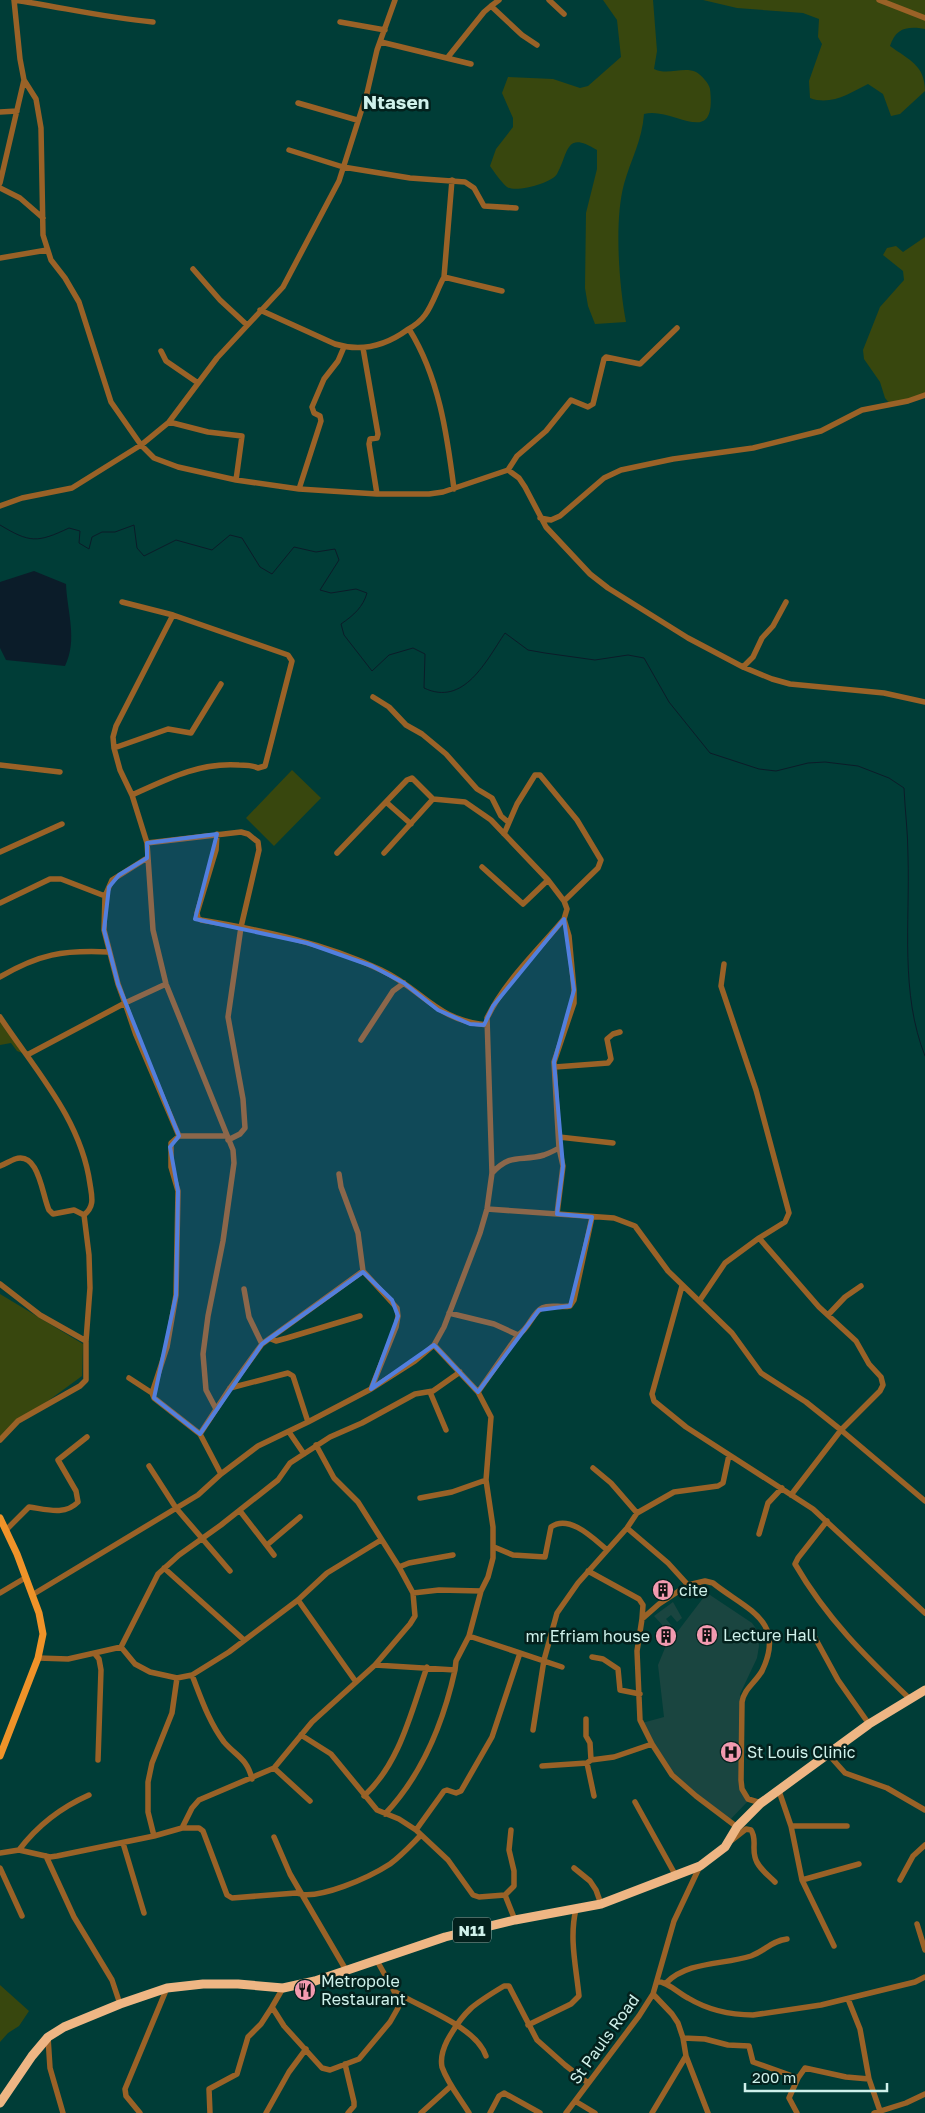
<svg xmlns="http://www.w3.org/2000/svg" width="925" height="2113" font-family="'Golos Text',sans-serif">
  <style>
    .built { fill: #1a4540 }
    .green { fill: #38470e }
    .water { fill: #0b1c29 }
    .lines { fill: none; stroke-linecap: round; stroke-linejoin: round }
    .stream { stroke: #0b1c29; stroke-width: 1 }
    .minor { stroke: #9a6227; stroke-width: 5.5 }
    .major { stroke: #ef9329; stroke-width: 7 }
    .highway { stroke: #eeb684; stroke-width: 9 }
    .marked { fill: #527fde; fill-opacity: 0.2; stroke: #527fde; stroke-width: 4; stroke-linejoin: round }
    .labels { text-anchor: middle; dominant-baseline: central; stroke-width: 5; stroke-linejoin: round; paint-order: stroke }
    .shield { fill: #03211d; stroke: #92b3ad; stroke-width: 1 }
    .shield-label { font-size: 15px; font-weight: bold; fill: #cff1eb }
    .poi-label { font-size: 16px; fill: #cff1eb; stroke: #03211d; text-anchor: start }
    .street-label { font-size: 16px; fill: #cff1eb; stroke: #03211d }
    .quarter-label { font-size: 19px; font-weight: bold; fill: #cff1eb; stroke: #03211d }
  </style>
  <rect width="100%" height="100%" fill="#003d37"/>
  <path class="built" d="M707,1593L752,1623L757,1630L759,1646L757,1658L740,1694L741,1744L739,1775L748,1801L727,1823L668,1769L642,1723L664,1717L658,1665L665,1648Z
    M673,1602L682,1618L677,1622L671,1615L666,1619L672,1626L667,1630L654,1616Z"/>
  <path class="green" d="M603,0H653L657,51L654,69C668,76 683,66 696,72C701,75 709,83 710,89C717,151 674,106 644,114C642,141 631,159 624,184C614,221 619,285 626,322L595,324L588,306L585,288L586,213L597,169V150C565,130 569,152 557,174C552,183 516,193 507,187C501,182 495,173 490,166L496,149L513,127V118L502,93L508,77L553,79L580,88L588,86L621,57L617,20Z
    M703,0H925V29C907,26 896,28 890,46C909,60 925,65 925,91L900,114L891,116L883,94L868,84C850,93 831,106 810,98L809,81L822,44L818,37L819,19L803,13L737,8Z
    M925,237V395L890,404L885,398L880,382L864,359L863,350L880,307L904,280L903,271L883,255L887,248L896,246L903,252Z
    M292,770L321,798L274,846L246,818Z
    M0,1020L25,1054L17,1051L11,1043L0,1045Z
    M0,1294L83,1344L82,1376L11,1428L0,1439Z
    M0,1985L29,2011L19,2026L8,2033L0,2042Z"/>
  <path class="water" d="M34,571L66,584C67,611 78,640 65,666L6,660L0,648V582Z"/>
  <g class="lines">
    <path class="stream" d="M0,525C30,543 37,543 69,528L80,531L79,543L89,549L92,537L102,532H115L134,525L137,548L144,556L176,540L212,550L230,535L242,538L260,567L272,574L294,547L316,552L335,549L339,560L320,590L331,593L356,589L367,593C363,607 354,615 341,624L344,635L372,671L389,655L413,648L425,654L424,688C464,707 486,661 505,633L528,650L545,653L595,660L628,655L644,658L669,702L710,753L759,769L776,771L808,763L825,762L858,766L889,778L904,788C905,811 908,833 908,856C910,923 900,993 925,1056"/>
    <path class="minor" d="M14,0L20,59L24,80L36,99L41,128L43,235L51,260L65,278L79,302L111,402L141,445L154,458L178,467L236,480L299,489L377,494H429L443,492L508,470L519,478L525,487L546,527L590,574L608,588L688,638L743,667L772,679L790,684L884,693L925,702
      M14,0C61,7 106,18 153,22
      M549,0L564,14
      M879,0L925,18
      M491,6L499,0
      M340,22L385,30
      M381,42L471,64
      M448,57L484,12L491,6L522,35L537,45
      M298,103L357,120
      M0,112L17,111
      M289,150L343,167L410,178L465,182L474,188L484,206L516,208
      M0,183L24,80
      M0,188L20,198L43,218
      M0,258L47,250
      M193,269L220,300L247,325
      M444,277L452,180
      M260,310L335,344C361,352 385,346 407,330C414,326 420,322 425,315C433,304 437,290 444,277L502,291
      M409,329C439,377 447,434 454,489
      M363,348L378,434L377,438L370,439L369,444L377,494
      M161,351L166,361L198,383
      M169,422L208,432L242,436L236,480
      M508,470L517,456L546,431L571,400L588,407L593,404L604,359L606,357L640,364L677,328
      M299,489L321,421L320,416L314,413L312,407L324,379L338,361L344,347
      M0,506L22,498L72,488L141,445L169,422L217,358L283,287L339,181L367,93L377,50L395,0
      M540,518L551,520L560,516L604,478L621,470L673,459L753,448L821,431L862,410L908,401L925,395
      M122,602L173,615L288,655L292,661L265,766L258,768C252,765 246,765 239,765C200,762 167,779 132,795
      M173,615L116,726L113,737L114,748L120,770L132,795L147,843L153,930L166,984L233,1150L234,1163L223,1241L208,1316L203,1354L206,1390L216,1409
      M743,667L753,657L762,638L773,626L786,602
      M373,697L389,707L406,725L422,734L446,754L477,789L492,798L501,816L508,822
      M114,748L168,729L191,733L221,684
      M0,765L60,772
      M386,802L411,824
      M217,834L216,850L197,913L198,918L201,920C261,930 325,943 381,970C424,990 435,1020 487,1025
      M504,834L517,804L535,775H540L577,820L601,860L598,868L564,901
      M147,843L241,832L248,834L258,842L259,850L241,927L228,1017L243,1099L245,1128L240,1134L228,1140
      M0,852L62,824
      M384,853L433,799
      M147,858L112,880L105,896L104,930L118,984L125,1003L166,984
      M482,867L523,904L548,880
      M0,903L50,879H61L105,896
      M0,977C39,954 63,950 108,952
      M0,1017C35,1070 81,1119 90,1184C92,1197 95,1206 84,1215
      M361,1040L393,991L404,983
      M27,1055L125,1003L136,1035L179,1136
      M555,1067L608,1063L611,1059L607,1039L613,1034L620,1032
      M559,1137L613,1143
      M0,1166C5,1164 10,1161 15,1159C39,1151 42,1195 49,1210L53,1214L74,1210L84,1215
      M492,1173C512,1152 521,1162 544,1155C549,1153 554,1151 559,1148
      M339,1174L341,1187L358,1233L363,1271L397,1308L398,1316L396,1327L371,1389
      M487,1209L614,1218L635,1226L668,1271L732,1333L761,1373L806,1402L841,1430L925,1501
      M557,1214L563,1166L559,1148L554,1062L574,1003V990L569,936L564,919
      M759,1238L819,1307L856,1341L869,1364L881,1377L883,1385L880,1391L841,1430L791,1495
      M0,1284L40,1315L86,1341
      M682,1286L652,1394L654,1401L686,1427L813,1509L925,1613
      M244,1289L249,1317L262,1344
      M700,1300L725,1263L759,1238L785,1222L789,1213L756,1090L721,986L724,964
      M449,1313L494,1324L518,1335C529,1329 533,1312 542,1308C550,1304 561,1308 570,1306L574,1300L592,1217
      M828,1315L845,1297L861,1286
      M271,1339L276,1341L287,1338L360,1316
      M129,1378L152,1393L154,1398L200,1434
      M230,1388L288,1373L293,1376L308,1422
      M430,1392L446,1430
      M478,1392L518,1335
      M152,1393L167,1347L176,1295L178,1191L171,1167V1143L179,1136H226
      M289,1432L304,1454
      M0,1440L18,1421L80,1386L86,1380V1341L90,1288L89,1255L84,1215
      M149,1466L176,1508L230,1571
      M593,1468L611,1483L637,1513
      M221,1474L200,1434L230,1388L262,1344L363,1271
      M420,1498L452,1492L486,1480
      M240,1511L274,1555
      M827,1521L798,1558L795,1564C827,1619 865,1656 910,1699
      M627,1528L668,1563L688,1585
      M6,1530L29,1507C45,1509 65,1516 78,1502L76,1491L58,1460L87,1437
      M759,1534L768,1503L782,1488
      M267,1545L300,1517
      M494,1547L513,1555L545,1557L551,1527C569,1514 593,1538 606,1549
      M399,1567L409,1563L453,1555
      M164,1568L244,1640
      M588,1571L639,1599L643,1605L642,1619
      M0,1593L25,1578
      M413,1593L439,1590L481,1591
      M32,1595L198,1495L221,1474L258,1446L308,1422L371,1389L415,1361L434,1345L444,1327L480,1233L487,1209L492,1173L487,1018C505,981 538,950 564,919L567,909L564,901L548,880L491,820L465,802L433,799L412,778L407,780L337,853
      M298,1600L356,1682
      M469,1636L562,1667
      M814,1636L838,1680L869,1724
      M121,1647L135,1664L150,1672L177,1678L192,1675L229,1652L298,1600L327,1573L381,1540
      M95,1654L99,1659L101,1670L98,1760
      M592,1657L603,1659L618,1669L620,1690L640,1694
      M38,1658L68,1659L121,1647L158,1574L179,1555L221,1525L278,1480L290,1463L330,1437L362,1423L415,1394L433,1391L460,1372
      M375,1665L455,1670L456,1661L469,1636L481,1591L488,1577L493,1558V1527L486,1480L491,1417L478,1392L434,1345
      M192,1675C201,1698 209,1722 224,1742C236,1756 247,1758 252,1779
      M586,1719V1736L590,1743L591,1760
      M533,1730L544,1660L557,1613L578,1583L627,1528L637,1513L674,1492L718,1486L723,1483L729,1455
      M301,1735L331,1754L377,1810L399,1819L416,1830L448,1860L473,1895L479,1897L505,1895L514,1886V1871L509,1850L511,1830
      M828,1754L845,1773L887,1788L925,1810
      M587,1763L594,1796
      M542,1766L587,1763L591,1760L614,1757L652,1744
      M274,1768L310,1801
      M779,1791L791,1826L802,1880L834,1946
      M364,1796C400,1763 411,1712 427,1667
      M635,1802L676,1876
      M385,1814C423,1774 443,1724 455,1670
      M791,1826H847
      M737,1827L696,1796L672,1775L652,1744L640,1720L637,1651L642,1619L659,1604L688,1585L705,1581L713,1583C745,1609 787,1620 762,1671C755,1683 744,1689 742,1702L741,1780L742,1789L748,1799L761,1803
      M182,1828H199L203,1831L227,1895L232,1898L296,1893C318,1901 370,1877 390,1864C401,1856 411,1845 421,1835
      M416,1830L444,1791L447,1790L456,1793L461,1791L492,1737L520,1653
      M154,1836L148,1812V1782L152,1763L172,1713L177,1678
      M274,1837L290,1874L346,1970
      M732,1840L746,1829L751,1830C757,1839 752,1847 755,1857C757,1867 768,1875 775,1882
      M123,1843L144,1913
      M19,1850C37,1826 62,1807 89,1795
      M0,1853L19,1850L50,1857L57,1856L154,1836L182,1828L192,1808L199,1800L274,1768L312,1722L375,1665L410,1624L415,1616L413,1593L399,1567L358,1502L334,1478L316,1445
      M46,1856L74,1917L112,1980L120,2004
      M0,1868L22,1916
      M574,1868L590,1881L596,1890L601,1904
      M802,1880L859,1864
      M900,1880L913,1856L925,1845
      M505,1895L515,1920
      M917,1924L925,1950
      M657,1981C669,1983 677,1992 688,1998C708,2010 730,2015 753,2015L821,2005L915,1982L925,1977
      M666,1983C688,1961 723,1965 751,1956C765,1951 771,1941 787,1939
      M283,1988L272,2007L284,2026L322,2068L330,2070L359,2059L390,2022L398,2008L394,1991L376,1959
      M394,1991C420,2008 476,2026 486,2056
      M653,1994L672,2014L678,2023L683,2038L686,2056L708,2113
      M848,1999L860,2029L869,2079L880,2111
      M528,2025L571,2004L579,1996C576,1966 569,1938 576,1909
      M48,2037L50,2068L63,2113
      M683,2038L705,2039L728,2045L749,2046L753,2062L798,2078L805,2068L846,2077L869,2079
      M345,2064L354,2102V2106L348,2113
      M575,2101L595,2113
      M140,2113L126,2096L125,2089L167,1988
      M210,2113L209,2089L237,2074L248,2037L261,2024L272,2007
      M266,2113L289,2072L306,2049
      M421,2113L451,2086
      M469,2113C460,2098 448,2084 442,2067C440,2057 443,2049 447,2041C464,2010 474,2004 504,1986H509L511,1990L537,2040L565,2065L588,2083
      M490,2113L499,2096L504,2093L540,2113
      M566,2113L639,2016L653,1994L674,1921L700,1866
      M652,2113L686,2056
      M797,2113L789,2098L798,2078
      M874,2113L906,2103L925,2094"/>
    <path class="major" d="M0,1518L17,1554L39,1613L43,1634L38,1658L0,1756"/>
    <path class="highway" d="M0,2103L32,2056L48,2037L64,2027L120,2004L167,1988L203,1984H238L283,1988L315,1981L445,1937L515,1920L601,1904L700,1866L725,1847L737,1827L761,1803L869,1724L925,1690"/>
  </g>
  <path class="marked" d="M217,834L195,919L307,943L372,966L404,983L438,1010L470,1024L484,1025L493,1006L564,919L574,990L554,1062L563,1166L557,1214L592,1217L570,1306L539,1310L478,1392L434,1345L371,1389L398,1316L392,1300L363,1272L262,1344L200,1434L154,1398L176,1295L178,1191L170,1147L179,1136L118,984L104,930L109,887L119,875L147,858V843Z"/>
  <defs>
    <g id="building-disc" transform="scale(1.125)"><circle r="9.5" fill="#f29ab0" stroke="#03211d"/><path d="M-4-6H4V6H1V3H-1V6H-4ZM-2.5-4.3h1.7v1.8h-1.7ZM.8-4.3h1.7v1.8H.8ZM-2.5-1h1.7V.8h-1.7ZM.8-1h1.7V.8H.8Z" fill="#111"/></g>
    <g id="hospital-disc" transform="scale(1.125)"><circle r="9.5" fill="#f29ab0" stroke="#03211d"/><path d="M-5-5h3v3.5h4V-5h3V5h-3V1.5h-4V5h-3Z" fill="#111"/></g>
    <g id="restaurant-disc" transform="scale(1.125)"><circle r="9.5" fill="#f29ab0" stroke="#03211d"/><path d="M-5-6h1v4h1v-4h1v4h1v-4h1v5L-1.5 .5V6h-2V.5L-5-1ZM5-6V6H3V1.5H1.5Q1.5-4 5-6Z" fill="#111"/></g>
  </defs>
  <g fill-rule="evenodd">
    <use href="#building-disc" x="663" y="1590"/>
    <use href="#building-disc" x="707" y="1635"/>
    <use href="#building-disc" x="666" y="1636"/>
    <use href="#hospital-disc" x="731" y="1752"/>
    <use href="#restaurant-disc" x="305" y="1990"/>
  </g>
  <g class="labels">
    <rect class="shield" x="453" y="1917.5" width="38" height="25" rx="4"/>
    <g class="shield-label">
      <text x="472" y="1930">N11</text>
    </g>
    <g class="poi-label">
      <text x="679" y="1590">cite</text>
      <text x="723" y="1635">Lecture Hall</text>
      <text x="650" y="1636" text-anchor="end">mr Efriam house</text>
      <text x="747" y="1752">St Louis Clinic</text>
      <text x="321" y="1981">Metropole<tspan x="321" dy="18">Restaurant</tspan></text>
    </g>
    <g class="street-label">
      <text transform="translate(604 2039) rotate(-54)">St Pauls Road</text>
    </g>
    <g class="quarter-label">
      <text x="396" y="101">Ntasen</text>
    </g>
  </g>
  <path d="M745 2083v8h142v-8" fill="none" stroke="#cff1eb" stroke-width="2.5"/>
  <text x="752" y="2083" font-size="15" fill="#cff1eb" stroke="#03211d" stroke-width="4" paint-order="stroke">200 m</text>
</svg>
